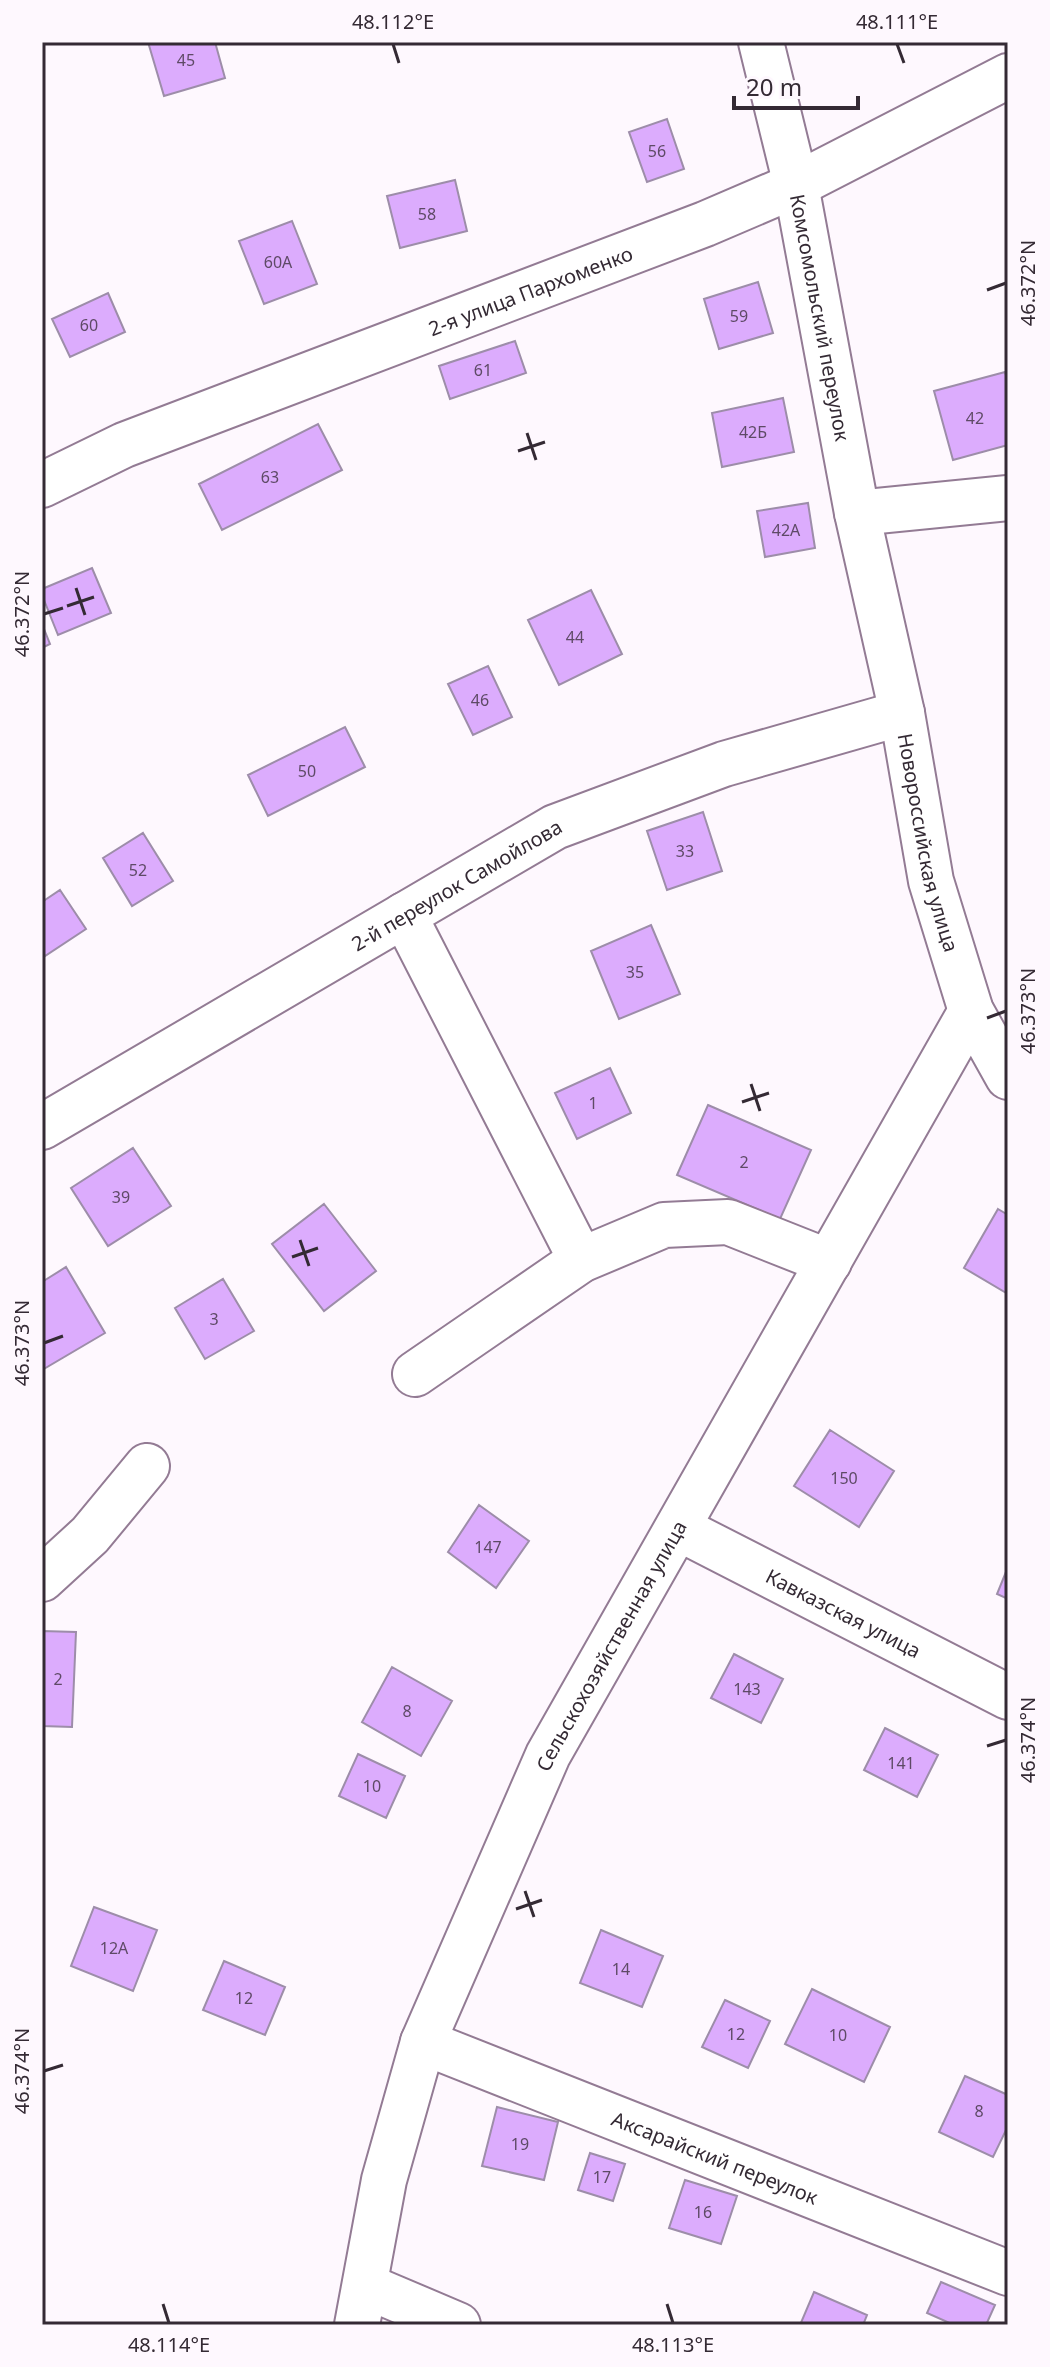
<svg xmlns="http://www.w3.org/2000/svg" width="1050" height="2367" font-family="'Noto Sans',sans-serif">
  <style>
    .building { fill: #dcacfd; stroke: #9d8da9; stroke-width: 2 }
    .lines { fill: none; stroke-linecap: round; stroke-linejoin: round }
    .minor-casing { stroke: #937b94; stroke-width: 48 }
    .tertiary-casing { stroke: #937b94; stroke-width: 48 }
    .minor { stroke: #fff; stroke-width: 44 }
    .tertiary { stroke: #fff; stroke-width: 44 }
    .ticks { fill: none; stroke: #342a34; stroke-width: 3 }
    .labels { text-anchor: middle; dominant-baseline: central; stroke-width: 6; stroke-linejoin: round; paint-order: stroke }
    .number-label { font-size: 16px; fill: #5e4a66 }
    .street-label { font-size: 20px; fill: #342a34; stroke: #fef8fe }
    .neatline { fill: none; stroke: #342a34; stroke-width: 3 }
    .ticks-label { font-size: 20px; text-anchor: middle; fill: #342a34 }
  </style>
  <rect width="100%" height="100%" fill="#fef8fe"/>
  <path class="building" d="M148,42H215L225,78L164,96Z
    M667,119L684,169L647,182L629,132Z
    M455,180L467,231L400,248L387,196Z
    M292,221L317,284L264,304L239,241Z
    M758,282L773,333L719,349L704,299Z
    M108,293L125,332L70,357L52,319Z
    M515,341L526,373L450,399L439,366Z
    M1005,372L1008,383V445L953,460L934,391Z
    M783,398L794,452L722,467L712,413Z
    M318,424L342,470L222,530L199,484Z
    M808,503L815,548L765,557L757,511Z
    M92,568L111,613L58,635L42,595V589Z
    M591,590L622,654L559,685L528,620Z
    M42,624L50,644L42,648Z
    M488,666L512,717L473,735L448,684Z
    M345,727L365,767L268,816L248,775Z
    M703,812L722,871L667,890L647,831Z
    M143,833L173,881L132,906L103,858Z
    M60,890L86,929L45,956L42,951V902Z
    M651,925L680,994L619,1019L591,951Z
    M610,1068L631,1113L577,1139L555,1093Z
    M708,1105L811,1150L780,1219L677,1175Z
    M133,1148L171,1206L108,1246L71,1188Z
    M324,1204L376,1271L324,1311L272,1244Z
    M998,1209L1008,1215V1294L964,1268Z
    M66,1267L105,1333L42,1370V1282Z
    M223,1279L254,1331L205,1359L175,1308Z
    M830,1430L894,1471L859,1527L794,1486Z
    M479,1505L529,1541L496,1588L448,1552Z
    M1008,1567V1599L997,1594Z
    M42,1631L76,1632L72,1727L42,1726Z
    M734,1654L783,1679L761,1723L711,1698Z
    M392,1667L452,1701L421,1756L362,1722Z
    M885,1728L938,1755L917,1797L864,1770Z
    M358,1754L405,1776L386,1818L339,1796Z
    M94,1907L157,1930L133,1991L71,1966Z
    M601,1930L663,1956L642,2007L580,1983Z
    M224,1961L285,1987L265,2035L203,2010Z
    M812,1989L890,2027L864,2082L785,2044Z
    M725,2000L770,2021L748,2068L702,2047Z
    M965,2076L1008,2095V2126L993,2157L939,2132Z
    M497,2107L558,2122L544,2180L482,2166Z
    M590,2153L625,2164L613,2201L578,2190Z
    M685,2180L737,2196L721,2244L669,2228Z
    M941,2282L995,2305L986,2325H954L927,2313Z
    M814,2292L867,2315L863,2325H800Z"/>
  <g class="lines">
    <g class="minor-casing">
      <g id="minor">
        <path id="s1" d="M42,485L124,445L705,224L796,185L1008,76"/>
        <path d="M857,513L1008,498"/>
        <path d="M404,915L581,1260"/>
        <path id="s2" d="M42,1127L555,827L724,764L902,713"/>
        <path d="M415,1374L581,1260L664,1225L728,1222L829,1262"/>
        <path id="s3" d="M678,1528L1008,1697"/>
        <path d="M42,1579L90,1535L147,1466"/>
        <path id="s4" d="M423,2042L1008,2273"/>
        <path d="M366,2286L458,2325"/>
        <path id="s5" d="M357,2325L384,2180L423,2042L548,1755L971,1011"/>
      </g>
    </g>
    <g class="tertiary-casing">
      <g id="tertiary">
        <path id="s6" d="M761,42L796,185L857,513L902,713L931,881L971,1011L1008,1077"/>
      </g>
    </g>
    <use href="#minor" class="minor"/>
    <use href="#tertiary" class="tertiary"/>
  </g>
  <path class="ticks" d="M393,44L399,63M897,44L904,63M987,290L1006,283M527,433L536,460M518,451L545,442M76,588L85,615M67,606L94,597M44,614L63,608M987,1018L1006,1011M751,1084L760,1111M742,1102L769,1093M300,1240L309,1266M292,1257L318,1248M44,1343L63,1336M987,1746L1006,1740M525,1891L534,1917M516,1909L542,1900M44,2071L63,2065M163,2304L169,2323M667,2304L673,2323"/>
  <g class="labels">
    <g class="number-label">
      <text x="186" y="60">45</text>
      <text x="657" y="151">56</text>
      <text x="427" y="214">58</text>
      <text x="278" y="262">60А</text>
      <text x="739" y="316">59</text>
      <text x="89" y="325">60</text>
      <text x="483" y="370">61</text>
      <text x="975" y="418">42</text>
      <text x="753" y="432">42Б</text>
      <text x="270" y="477">63</text>
      <text x="786" y="530">42А</text>
      <text x="575" y="637">44</text>
      <text x="480" y="700">46</text>
      <text x="307" y="771">50</text>
      <text x="685" y="851">33</text>
      <text x="138" y="870">52</text>
      <text x="635" y="972">35</text>
      <text x="593" y="1103">1</text>
      <text x="744" y="1162">2</text>
      <text x="121" y="1197">39</text>
      <text x="214" y="1319">3</text>
      <text x="844" y="1478">150</text>
      <text x="488" y="1547">147</text>
      <text x="58" y="1679">2</text>
      <text x="747" y="1689">143</text>
      <text x="407" y="1711">8</text>
      <text x="901" y="1763">141</text>
      <text x="372" y="1786">10</text>
      <text x="114" y="1948">12А</text>
      <text x="621" y="1969">14</text>
      <text x="244" y="1998">12</text>
      <text x="736" y="2034">12</text>
      <text x="838" y="2035">10</text>
      <text x="979" y="2111">8</text>
      <text x="520" y="2144">19</text>
      <text x="602" y="2177">17</text>
      <text x="703" y="2212">16</text>
    </g>
    <g class="street-label">
      <text stroke="none"><textPath href="#s1" startOffset="526">2-я улица Пархоменко</textPath></text>
      <text stroke="none"><textPath href="#s6" startOffset="282">Комсомольский переулок</textPath></text>
      <text stroke="none"><textPath href="#s6" startOffset="818">Новороссийская улица</textPath></text>
      <text stroke="none"><textPath href="#s2" startOffset="480">2-й переулок Самойлова</textPath></text>
      <text stroke="none"><textPath href="#s3" startOffset="186">Кавказская улица</textPath></text>
      <text stroke="none"><textPath href="#s5" startOffset="730">Сельскохозяйственная улица</textPath></text>
      <text stroke="none"><textPath href="#s4" startOffset="314">Аксарайский переулок</textPath></text>
    </g>
  </g>
  <rect width="1050" height="2367" fill="none" stroke="#fef8fe" stroke-width="88"/>
  <path d="M734 96v12h124v-12" fill="none" stroke="#342a34" stroke-width="4"/>
  <text x="746" y="96" font-size="24" fill="#342a34" stroke="#fef8fe" stroke-width="6" paint-order="stroke">20 m</text>
  <rect x="44" y="44" width="962" height="2279" class="neatline"/>
  <g class="ticks-label">
    <text x="393" y="29">48.112°E</text>
    <text x="897" y="29">48.111°E</text>
    <text transform="translate(1028 283) rotate(-90)" y="7">46.372°N</text>
    <text transform="translate(22 614) rotate(-90)" y="7">46.372°N</text>
    <text transform="translate(1028 1011) rotate(-90)" y="7">46.373°N</text>
    <text transform="translate(22 1343) rotate(-90)" y="7">46.373°N</text>
    <text transform="translate(1028 1740) rotate(-90)" y="7">46.374°N</text>
    <text transform="translate(22 2071) rotate(-90)" y="7">46.374°N</text>
    <text x="169" y="2352">48.114°E</text>
    <text x="673" y="2352">48.113°E</text>
  </g>
</svg>
